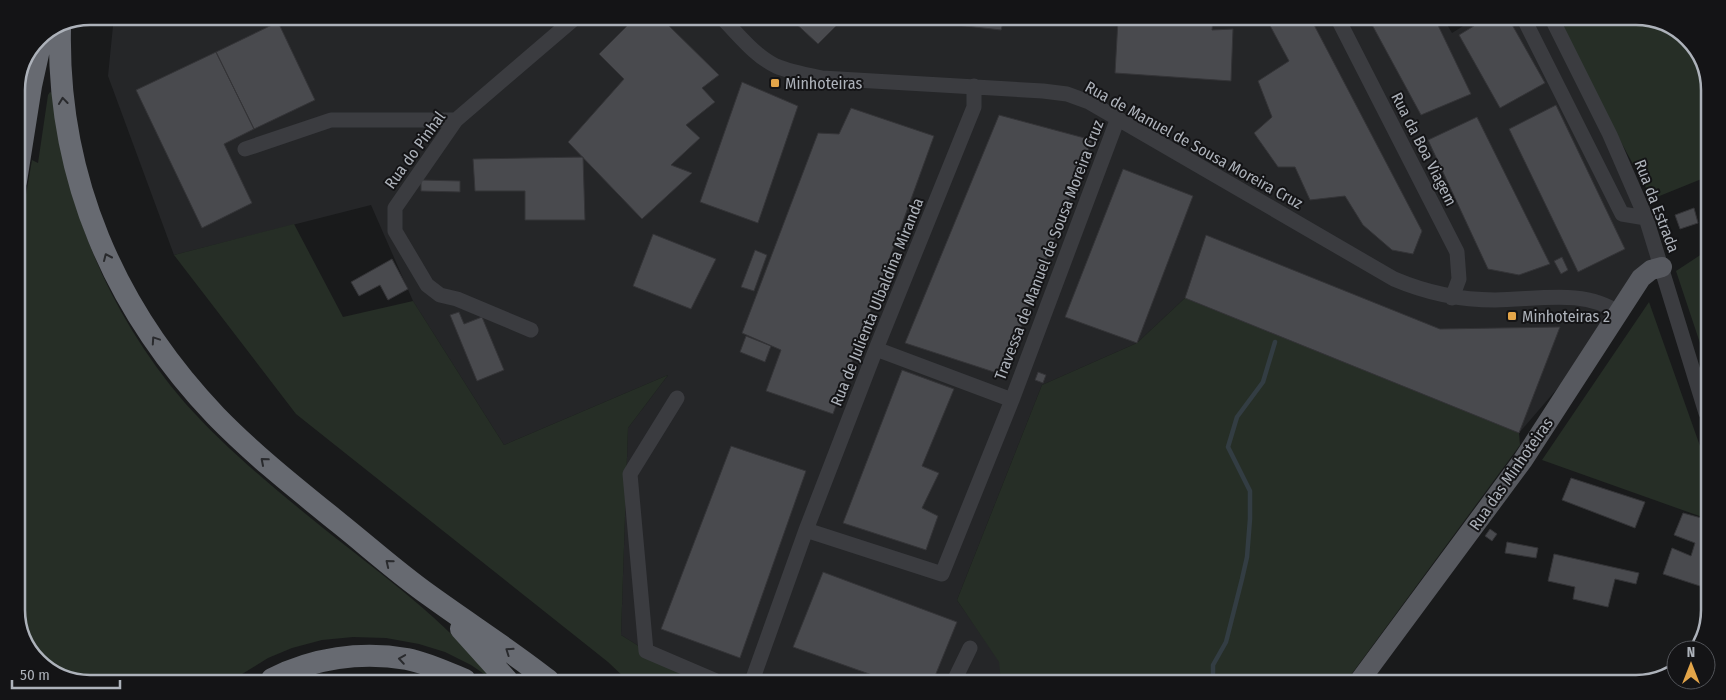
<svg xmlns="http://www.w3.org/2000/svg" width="1726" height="700" font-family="'Fira Sans Condensed',sans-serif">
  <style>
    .built { fill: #252628 }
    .green { fill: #262e26 }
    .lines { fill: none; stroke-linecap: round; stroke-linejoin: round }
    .stream { stroke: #333d43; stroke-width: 4.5 }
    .building { fill: #494a4e; stroke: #343437 }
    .minor { stroke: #3b3c40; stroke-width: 15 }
    .major { stroke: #57595f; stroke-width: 20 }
    .highway { stroke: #676a71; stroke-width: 22 }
    .oneway { stroke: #292a2d }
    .poi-dot { fill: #e3a549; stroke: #141416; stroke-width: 2 }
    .labels { text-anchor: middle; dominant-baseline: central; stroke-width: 4; stroke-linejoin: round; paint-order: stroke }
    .poi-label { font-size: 16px; fill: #adb2ba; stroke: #141416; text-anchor: start }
    .street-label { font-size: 16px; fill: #adb2ba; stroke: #141416 }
    .rim { fill: none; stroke: #adb2ba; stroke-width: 2.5 }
  </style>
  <rect width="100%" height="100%" fill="#191a1b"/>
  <path class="built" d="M114,16L1445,21L1452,33L1471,21H1551L1662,267L1519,433L1185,298L1137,343L1042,385L957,600L1000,662L1001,682L693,680L621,635L628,428L668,375L504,445L413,301L371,205L174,255L108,76Z"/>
  <path class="green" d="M1555,21L1664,22L1697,49L1710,85L1709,176L1652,199Z
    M50,92L52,93C67,210 107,312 185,403C226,449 275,489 323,528C382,575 446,620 493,680L471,665L445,652L419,644L386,638L353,637L322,640L292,648L268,658L234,679L62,678L31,655L16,615V271L25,200L32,160L38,163L48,95Z
    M294,224L343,317L413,301L504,445L668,375L628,428L621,635L693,680H627L608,662L296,414L174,255Z
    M1708,250L1707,364L1676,271Z
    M1185,298L1519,433L1520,445L1345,683L1001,682L999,662L957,600L1042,385L1137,343Z
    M1649,302L1706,463L1705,518L1542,460Z"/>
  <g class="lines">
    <path class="stream" d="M1213,682V665L1226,642L1242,579L1247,557L1250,519V491L1228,447L1237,417L1263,382L1275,342"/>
  </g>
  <path class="building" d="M635,18H661L719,75L702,88L715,102L686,125L700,138L671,165L692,173L642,219L568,142L624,79L599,54Z
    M791,19H839L841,21L818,44Z
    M903,19H1004L1001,30Z
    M1118,20H1213L1212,30L1233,29L1231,81L1115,73Z
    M1267,20L1312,21L1422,231L1413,254L1392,250L1363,225L1345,196L1310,200L1295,167H1278L1254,133L1272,117L1258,81L1289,61Z
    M1370,21H1436L1471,94L1421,115Z
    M1482,21H1510L1545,83L1500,108L1459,35Z
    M278,22L315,100L254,129L216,52Z
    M216,52L254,129L224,144L252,203L202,228L136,90Z
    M742,82L798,106L758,223L700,202Z
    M1556,105L1625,249L1578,272L1509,129Z
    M851,108L934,136L833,414L766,391L781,350L742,333L818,133L839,134Z
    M999,115L1092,140L1003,375L905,343Z
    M1477,117L1550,264L1519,275L1488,269L1428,140Z
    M583,157L585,220H525V191H475L473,159Z
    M1123,169L1193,196L1137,343L1065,317Z
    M421,180L460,181V192L421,191Z
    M1694,208L1698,223L1680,229L1675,215Z
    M653,234L716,259L691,309L633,286Z
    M1206,235L1440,329L1560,327L1519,433L1185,298Z
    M755,250L767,255L754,291L741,287Z
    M1562,257L1568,270L1561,274L1554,261Z
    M392,259L408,289L388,300L380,285L359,296L351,282Z
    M459,312L464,324L482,317L504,370L477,381L450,315Z
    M746,336L771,346L765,362L740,352Z
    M902,370L954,389L922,466L939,473L922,508L938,516L926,550L843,523Z
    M1038,372L1046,375L1043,383L1035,380Z
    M731,446L806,471L740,658L661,629Z
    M1571,478L1645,502L1635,528L1562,500Z
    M1683,513L1705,519V584L1703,587L1663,574L1672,548L1691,556L1695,543L1674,535Z
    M1490,529L1497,534L1492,541L1485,536Z
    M1507,542L1538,548L1536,558L1505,553Z
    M1554,554L1639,573L1636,584L1615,579L1608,607L1573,599L1575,587L1548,581Z
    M823,572L957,622L933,681H889L793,647Z"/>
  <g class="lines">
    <path class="minor" d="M722,18C739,35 755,56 776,66C790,72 807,75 822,78L1043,91L1067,94L1089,102L1394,279C1427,293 1459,300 1495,300C1536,300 1584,288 1619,313
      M1339,21L1457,252L1459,279L1452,298
      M1525,21L1622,214L1646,218
      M1553,21L1610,135L1646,218L1706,413
      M245,149L331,120H456
      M531,330L457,299L440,295L427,285L395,231V208L456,120L575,18
      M876,349L1012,400L1118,118
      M677,398L630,474L646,651L716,681
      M806,530L942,574L1012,400
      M752,681L806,530L876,349L974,107V86
      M954,681L970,648"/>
    <path class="major" d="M1358,683L1523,460L1641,278L1651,270L1662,267"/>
    <path class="highway" d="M60,29C57,177 114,309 216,416C254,455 297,489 339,523C369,547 398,573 429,595C469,624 510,650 548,680
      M16,181L31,86L42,36
      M461,629L507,680
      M272,679C313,658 361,651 407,659C427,663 446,672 465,680"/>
  </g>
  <defs><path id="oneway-chevron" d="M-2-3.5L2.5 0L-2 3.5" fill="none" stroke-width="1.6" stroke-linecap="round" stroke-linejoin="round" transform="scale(1.25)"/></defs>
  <g class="oneway">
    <use href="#oneway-chevron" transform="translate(63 101) rotate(-96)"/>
    <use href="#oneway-chevron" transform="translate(107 257) rotate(-114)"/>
    <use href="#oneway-chevron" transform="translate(155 340) rotate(-124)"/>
    <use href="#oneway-chevron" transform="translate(264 461) rotate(-139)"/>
    <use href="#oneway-chevron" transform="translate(389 563) rotate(-141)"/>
    <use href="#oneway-chevron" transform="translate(509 651) rotate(-145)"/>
    <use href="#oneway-chevron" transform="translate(402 659) rotate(-171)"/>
  </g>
  <g class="poi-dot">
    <rect x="770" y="78" width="10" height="10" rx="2.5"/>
    <rect x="1507" y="311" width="10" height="10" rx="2.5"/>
  </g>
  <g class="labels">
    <g class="poi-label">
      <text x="785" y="83">Minhoteiras</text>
      <text x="1522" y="316">Minhoteiras 2</text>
    </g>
    <g class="street-label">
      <text transform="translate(1194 145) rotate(29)">Rua de Manuel de Sousa Moreira Cruz</text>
      <text transform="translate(1424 149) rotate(63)">Rua da Boa Viagem</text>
      <text transform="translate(415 150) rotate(-54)">Rua do Pinhal</text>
      <text transform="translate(1657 206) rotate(69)">Rua da Estrada</text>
      <text transform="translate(1049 250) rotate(-69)">Travessa de Manuel de Sousa Moreira Cruz</text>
      <text transform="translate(877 302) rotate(-68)">Rua de Julienta Ulbaldina Miranda</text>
      <text transform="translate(1511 474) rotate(-55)">Rua das Minhoteiras</text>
    </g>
  </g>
  <path d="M0 0H1726V700H0ZM90 25H1636A65 65 0 0 1 1701 90V610A65 65 0 0 1 1636 675H90A65 65 0 0 1 25 610V90A65 65 0 0 1 90 25Z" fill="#141416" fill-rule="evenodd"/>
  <path class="rim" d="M90 25H1636A65 65 0 0 1 1701 90V610A65 65 0 0 1 1636 675H90A65 65 0 0 1 25 610V90A65 65 0 0 1 90 25Z"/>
  <g transform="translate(1691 665)"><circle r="24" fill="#141416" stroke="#515358"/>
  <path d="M0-4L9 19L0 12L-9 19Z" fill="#e3a549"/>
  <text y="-8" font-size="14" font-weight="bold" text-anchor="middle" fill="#adb2ba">N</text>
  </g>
  <path d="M12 680v8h108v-8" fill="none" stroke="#adb2ba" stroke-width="2.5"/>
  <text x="20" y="680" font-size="15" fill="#adb2ba" stroke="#141416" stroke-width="4" paint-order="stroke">50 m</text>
</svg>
